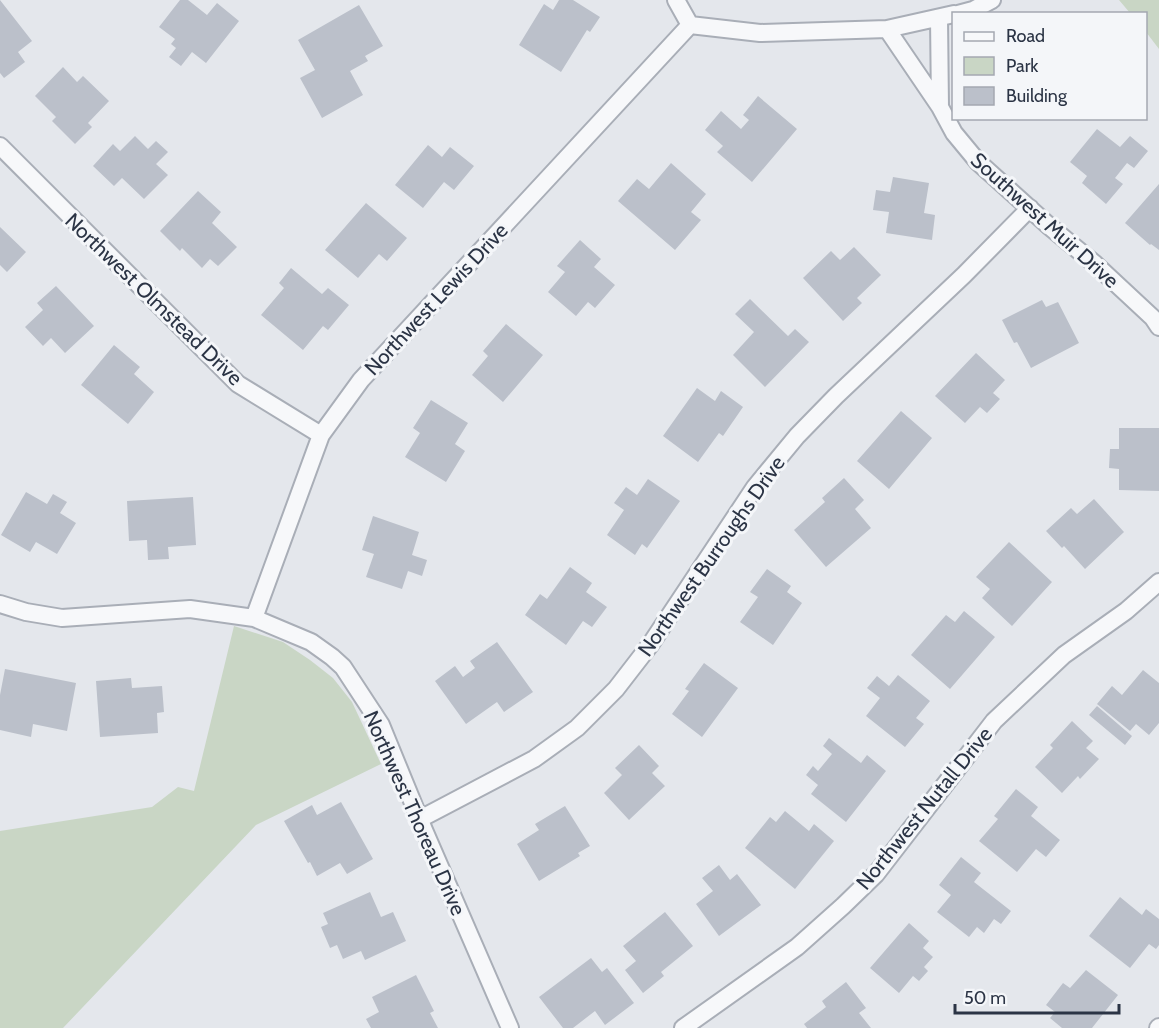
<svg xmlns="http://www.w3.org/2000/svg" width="1159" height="1028" font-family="Cabin,sans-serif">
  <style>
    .green { fill: #c9d6c5 }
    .building { fill: #bbc0ca }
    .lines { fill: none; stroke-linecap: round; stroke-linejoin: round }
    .minor-casing { stroke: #a9aeb7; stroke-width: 20 }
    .minor { stroke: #f7f8fa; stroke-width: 16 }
    .labels { text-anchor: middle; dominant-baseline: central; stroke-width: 6; stroke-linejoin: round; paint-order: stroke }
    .street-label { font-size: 21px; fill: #2b3445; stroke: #f4f6f9 }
  </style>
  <rect width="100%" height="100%" fill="#e4e7ec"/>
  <path class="green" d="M1119,0H1159V49L1146,32V14L1130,13Z
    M234,626L283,642L310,660L333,678L352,702L381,764L256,825L63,1028H0V831L152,807L178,787L194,791Z"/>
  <path class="building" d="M0,0L32,41L18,52L25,62L4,78L0,73Z
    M180,0H188L207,15L217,3L239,21L206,63L192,52L181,66L169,57L176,48L171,44L175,39L159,27Z
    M559,0H573L600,17L590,32L587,30L561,72L519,45L544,4L553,10Z
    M359,5L383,46L365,56L368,61L350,71L363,95L322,118L300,78L315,70L298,40Z
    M63,67L77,82L83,76L109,101L88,123L92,127L75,144L52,121L56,117L35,96Z
    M758,96L797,129L752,182L717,152L723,146L705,130L721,111L741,129L749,120L743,115Z
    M1097,129L1120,147L1130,136L1148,151L1134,168L1127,163L1115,178L1123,184L1106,204L1082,183L1087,176L1070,162Z
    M135,136L148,149L156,141L168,152L156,164L168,175L144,199L122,178L114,186L93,166L113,144L120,151Z
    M428,145L442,157L450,147L474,166L454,190L444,182L423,208L395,185Z
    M671,163L706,194L691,212L701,220L675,250L618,201L637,179L649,189Z
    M893,177L929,183L924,213L935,215L932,240L886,233L889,212L873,210L876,190L890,192Z
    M1159,184V250L1151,244L1150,245L1125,223Z
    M198,191L221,212L212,223L237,247L218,266L210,259L202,268L182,248L180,251L160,231Z
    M366,203L407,238L387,261L379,254L358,278L325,250Z
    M0,227L26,252L7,272L0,265Z
    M580,240L601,259L594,267L615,285L595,308L588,302L576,316L548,292L565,272L557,266Z
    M854,247L881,275L857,298L862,303L843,321L803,278L831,251L840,260Z
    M291,268L322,294L328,288L349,305L328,330L323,326L303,350L261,315L284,288L279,283Z
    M56,286L94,326L65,353L51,338L43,346L25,327L43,310L37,303Z
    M750,299L788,336L795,329L809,342L765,387L733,355L754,332L735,314Z
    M1042,300L1046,307L1058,302L1079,343L1031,368L1017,342L1014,343L1002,320Z
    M506,324L543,355L503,402L472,375L488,356L483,351Z
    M114,345L140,367L134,374L154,392L128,424L81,385Z
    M976,353L1005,380L993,393L1000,399L987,413L980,407L965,423L935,396Z
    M697,388L715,401L721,391L743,407L723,436L719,433L698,462L663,436Z
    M431,400L468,423L455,444L465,451L446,482L405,457L420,433L413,428Z
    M901,411L932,438L889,489L857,461Z
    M1119,428H1159V491L1119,490V469L1109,468L1110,449H1119Z
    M844,478L864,500L855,509L871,528L826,567L794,530L825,502L822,498Z
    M648,479L680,501L647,548L642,544L635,555L607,535L624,510L614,503L626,487L637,495Z
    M26,492L47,504L53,494L67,502L60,513L76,523L57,554L36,542L30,552L1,535Z
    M193,497L196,545L168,547L169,559L148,560L147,540L129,541L127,501Z
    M1094,499L1124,532L1085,569L1064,546L1062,548L1046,531L1071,508L1077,514Z
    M373,516L419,532L412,555L427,560L422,576L408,571L402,589L366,577L374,554L362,550Z
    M1009,542L1052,582L1012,626L982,598L990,589L976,577Z
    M570,567L592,583L586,592L607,607L592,627L583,621L566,645L525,615L540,594L547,599Z
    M767,569L791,586L787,592L802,603L773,645L740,622L758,597L750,592Z
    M964,611L995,637L950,689L911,655L946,615L955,622Z
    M497,642L533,692L504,712L497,702L466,724L435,681L455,666L463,677L475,668L470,661Z
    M704,663L738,688L702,737L672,714L689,691L685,689Z
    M5,669L76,683L67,731L33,724L31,737L0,730V695Z
    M1143,670L1159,683V723L1149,735L1136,724L1130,731L1097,704L1112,686L1122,695Z
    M898,675L930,701L916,718L924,724L905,747L866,716L880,698L867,688L877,676L889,686Z
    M131,678L132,688L162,686L164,712L157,713L158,733L100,737L96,681Z
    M1097,706L1132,736L1125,745L1089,715Z
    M1072,721L1093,741L1086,748L1099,759L1080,779L1078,776L1062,793L1035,767L1053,748L1050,745Z
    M829,738L861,763L867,755L886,771L846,822L811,794L818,785L806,775L813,766L818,771L832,754L823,746Z
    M639,745L659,766L652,773L665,786L629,820L604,793L622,775L615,768Z
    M1016,789L1038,807L1031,816L1060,840L1046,857L1036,849L1017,872L979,841L998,819L994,816Z
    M341,802L373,859L347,874L340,863L317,876L310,862L308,863L284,821L312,805L317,815Z
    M565,806L590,846L578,853L580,856L539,881L517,844L539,830L535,824Z
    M785,811L809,831L814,824L834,841L795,889L745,848L770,817L776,822Z
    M961,857L981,873L974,882L1011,911L1001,924L994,919L984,933L977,927L969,937L937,912L951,895L939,885Z
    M719,865L730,880L737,874L761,905L719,936L696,904L713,891L702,878Z
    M370,892L381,917L393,912L406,941L365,960L361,951L343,959L337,945L330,948L321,927L328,924L323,913Z
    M1120,897L1142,915L1146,909L1159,919V945L1156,949L1149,944L1130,968L1089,936Z
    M665,912L693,946L661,972L664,976L643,993L625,970L636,961L623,946Z
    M909,923L929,941L923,948L933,957L924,967L928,971L919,981L913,976L899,993L870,968Z
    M591,958L602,972L607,968L634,1003L605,1025L595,1011L573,1028H563L539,997Z
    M1086,970L1118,995L1092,1028H1062L1050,1018L1055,1012L1046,1005L1063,983L1070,988Z
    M416,975L434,1011L430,1013L438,1028H371L366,1019L379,1012L372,997Z
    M846,982L866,1008L859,1013L871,1028H807L804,1024L826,1007L822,1001Z"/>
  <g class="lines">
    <g class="minor-casing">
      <path id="minor" d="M676,0L690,25
        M958,14L973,10L992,0
        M939,18L940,107
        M690,25L760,33L887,29L954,14
        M887,29L940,107L954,133L978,162L1049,226L1095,264L1153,318L1159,327
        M0,146L238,384L321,435
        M0,604L26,612L62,618L190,609L254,618L311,642L332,657L343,667L381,725L424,830L510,1028
        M254,618L321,435L361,380L690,25
        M420,819L534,759L577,728L616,689L650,645L755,487L797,436L836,396L964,275L1030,208
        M683,1028L797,947L843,906L876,874L994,721L1064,655L1126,611L1159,582
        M1158,1028L1159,1027"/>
    </g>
    <use href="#minor" class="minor"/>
  </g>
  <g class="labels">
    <g class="street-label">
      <text transform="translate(1045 220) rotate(42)">Southwest Muir Drive</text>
      <text transform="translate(154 299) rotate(44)">Northwest Olmstead Drive</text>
      <text transform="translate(436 299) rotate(-47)">Northwest Lewis Drive</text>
      <text transform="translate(711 556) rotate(-55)">Northwest Burroughs Drive</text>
      <text transform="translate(924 808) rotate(-51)">Northwest Nutall Drive</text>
      <text transform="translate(415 813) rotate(66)">Northwest Thoreau Drive</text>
    </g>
  </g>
  <rect x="952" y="12" width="195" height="108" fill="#f4f6f9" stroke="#a4a8b1" stroke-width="1.5"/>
  <rect x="964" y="32" width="30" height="9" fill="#f7f8fa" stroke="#a4a8b1" stroke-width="1.5"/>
  <text x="1006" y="42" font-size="18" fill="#2b3445">Road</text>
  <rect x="964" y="57" width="30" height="18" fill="#c9d6c5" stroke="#a4a8b1" stroke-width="1.5"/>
  <text x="1006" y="72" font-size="18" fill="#2b3445">Park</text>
  <rect x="964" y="87" width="30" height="18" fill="#bbc0ca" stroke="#a4a8b1" stroke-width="1.5"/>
  <text x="1006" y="102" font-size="18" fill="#2b3445">Building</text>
  <path d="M955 1004v9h164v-9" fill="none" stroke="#2b3445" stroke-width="3"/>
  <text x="964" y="1004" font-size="18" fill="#2b3445" stroke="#f4f6f9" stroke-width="4.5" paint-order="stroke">50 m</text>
</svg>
